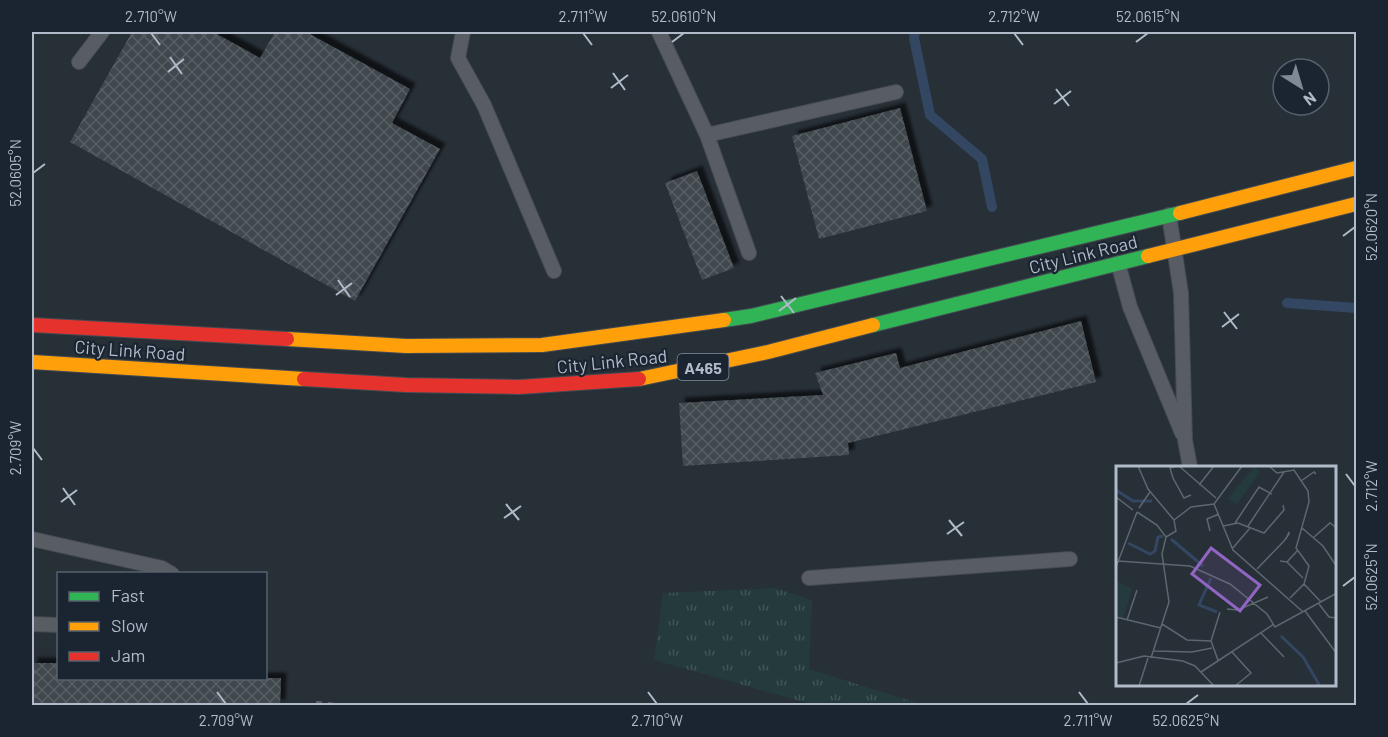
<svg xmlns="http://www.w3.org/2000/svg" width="1388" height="737" font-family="Barlow,sans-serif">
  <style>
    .grass { fill: url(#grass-tufts) }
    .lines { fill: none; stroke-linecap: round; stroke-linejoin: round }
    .stream { stroke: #334762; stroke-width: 10 }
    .building { fill: url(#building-cross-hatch); filter: url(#shadow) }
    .lane-casing { stroke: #464b51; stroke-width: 16 }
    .fast-casing { stroke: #444a52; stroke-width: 16 }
    .slow-casing { stroke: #444a52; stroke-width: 16 }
    .jam-casing { stroke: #444a52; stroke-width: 16 }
    .lane { stroke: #585d64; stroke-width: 14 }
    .fast { stroke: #30b455; stroke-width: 14 }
    .slow { stroke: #ff9f0a; stroke-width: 14 }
    .jam { stroke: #e5322d; stroke-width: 14 }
    .rail { stroke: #5b6068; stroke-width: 4.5; stroke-dasharray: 6 6; stroke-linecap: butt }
    .ticks { fill: none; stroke: #b1bac9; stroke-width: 2 }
    .labels { text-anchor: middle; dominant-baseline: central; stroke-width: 4.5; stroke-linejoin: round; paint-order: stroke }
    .shield { fill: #1b2532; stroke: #848d9c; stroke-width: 1.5 }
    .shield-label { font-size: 16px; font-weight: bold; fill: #b1bac9 }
    .street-label { font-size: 18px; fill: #b1bac9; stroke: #1b2532 }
    .inset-river { fill: none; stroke: #334762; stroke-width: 3 }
    .inset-road { fill: none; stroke: #5e6771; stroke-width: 1.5 }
    .view { fill: #9165c3; fill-opacity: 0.15; stroke: #9165c3; stroke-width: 3 }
    .inset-edge { fill: none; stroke: #b1bac9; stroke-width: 3 }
    .neatline { fill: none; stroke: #b1bac9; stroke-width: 2 }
    .ticks-label { font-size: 15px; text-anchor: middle; fill: #b1bac9 }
  </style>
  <defs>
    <pattern id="grass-tufts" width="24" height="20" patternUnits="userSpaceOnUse" patternTransform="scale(1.5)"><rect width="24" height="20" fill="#243a3d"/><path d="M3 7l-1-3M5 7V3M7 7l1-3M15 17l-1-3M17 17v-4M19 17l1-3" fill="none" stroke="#415458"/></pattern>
    <pattern id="building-cross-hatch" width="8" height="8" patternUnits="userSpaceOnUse" patternTransform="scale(1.5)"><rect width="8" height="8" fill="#3f464d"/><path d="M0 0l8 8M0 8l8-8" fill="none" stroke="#585f65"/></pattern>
    <filter id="shadow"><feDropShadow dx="5.5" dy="-5.5" stdDeviation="1.5" flood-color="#0009"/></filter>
  </defs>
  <rect width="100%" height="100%" fill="#272f37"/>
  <path class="grass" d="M775,588L812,600L809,669L924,705H814L654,660L663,593Z"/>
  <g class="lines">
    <path class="stream" d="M915,32L914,38L930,115L982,159L992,207
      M1287,303L1356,308"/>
  </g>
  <path class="building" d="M132,32H213L260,58L275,32H306L410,89L392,123L440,149L355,301L70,142Z
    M900,108L927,211L819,239L792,136Z
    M697,171L734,268L702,280L665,183Z
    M1081,321L1096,382L848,443L849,455L683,466L679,403L823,395L815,373L896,353L900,368Z
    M32,663H58V678H281L280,705H32Z"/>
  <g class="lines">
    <g class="lane-casing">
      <path id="lane" d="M463,32L458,58L484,105L554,271
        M659,32L707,135L749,253
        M79,62L102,32
        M707,135L896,92
        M1169,215L1181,293L1185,440L1190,467
        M1118,263L1130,307L1182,433
        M32,539L162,568L172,574
        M809,578L1070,559
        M32,624L58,625"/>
    </g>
    <g class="fast-casing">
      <path id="fast" d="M724,320L751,316L1180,213
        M873,325L1148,256"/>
    </g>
    <g class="slow-casing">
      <path id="slow" d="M1180,213L1356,168
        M1148,256L1356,204
        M287,339L406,346L542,345L724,320
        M32,362L304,379
        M639,379L768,352L873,325"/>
    </g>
    <g class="jam-casing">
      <path id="jam" d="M32,325L287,339
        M304,379L406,385L519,387L639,379"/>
    </g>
    <use href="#lane" class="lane"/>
    <use href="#fast" class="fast"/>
    <use href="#slow" class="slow"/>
    <use href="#jam" class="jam"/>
    <path class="rail" d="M316,703L344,706"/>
  </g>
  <path class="ticks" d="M151,33L160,45M583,33L592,45M1014,33L1023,45M672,42L684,33M1136,42L1148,33M170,57L182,74M168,72L184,59M613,73L625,90M611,88L628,75M1056,89L1069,106M1054,104L1071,91M33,173L45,164M1343,236L1355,227M338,280L350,297M336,295L352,283M781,296L794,313M779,311L796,298M1224,312L1237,329M1222,327L1239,314M33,448L42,460M1346,474L1355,486M63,488L75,505M61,502L77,490M506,504L519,520M504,518L521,506M949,520L962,536M947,534L964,522M1343,586L1355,577M217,692L226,704M648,692L657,704M1079,692L1088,704M1186,704L1198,695"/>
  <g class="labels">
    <rect class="shield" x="677.5" y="354" width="51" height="26" rx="4.5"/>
    <g class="shield-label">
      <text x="703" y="367">A465</text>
    </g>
    <g class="street-label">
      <text transform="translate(1083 254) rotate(-14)">City Link Road</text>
      <text transform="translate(130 350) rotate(4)">City Link Road</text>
      <text transform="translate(612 361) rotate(-6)">City Link Road</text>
    </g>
  </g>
  <g transform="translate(1116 466)">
    <rect width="220" height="220" fill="#272f37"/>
    <path d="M138,1L144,6L124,34L120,38L111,33Z" fill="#243a3d"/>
    <path d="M0,115L16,122L8,152L0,150Z" fill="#243a3d"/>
    <path class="inset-river" d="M0,24L17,35H36M55,73L87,100M12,77L34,88L39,85L42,71L47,70M95,112L83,139L101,146M165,170L187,191L204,220"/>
    <path class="inset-road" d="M22,0L32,23L58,54M62,0L54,2L57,12L68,32L75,29M63,0L100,32M153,0L161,7L178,4L192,25L193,36L180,82L193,100L188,118L205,136M185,15L198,6L200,8M83,19L98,0M0,31L17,44M98,38L117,84L186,145M98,38L126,0M23,42L34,26M21,46L41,59L50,71L46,88L53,136L35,192M58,54L75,41L98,38M119,57L143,21L156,28M107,60L122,57L148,67L168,44L167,39M132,60L168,6M186,62L207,80L221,101M94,65L91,53L103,48M50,71L60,65L58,54M198,71L214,57L221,62M116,83L134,62M2,95L74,100L114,118L151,148L159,161L221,127M164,95L171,96L181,85M171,96L187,112M0,101L21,46M141,103L168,75L173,68V66L170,73M174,132L188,118M203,138L213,151L221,152M111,143L122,144L152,131M189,145L221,188M0,151L45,162M11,154L21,124M46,158L71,174L95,175M145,167L168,191M38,185L76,186L96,182M116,186L135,207L119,220M102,194L95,175L104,146M0,197L28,190L67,195L79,200L98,220M85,206L158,158M23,220L32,192"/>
    <path class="view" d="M95,82L144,119L124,145L76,108Z"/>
    <rect width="220" height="220" class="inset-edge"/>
  </g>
  <rect width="1388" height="737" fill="none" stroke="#1b2532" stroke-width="66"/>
  <rect x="57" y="572" width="210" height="108" fill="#1b2532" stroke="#57616e" stroke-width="1.5"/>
  <rect x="69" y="592" width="30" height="9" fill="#30b455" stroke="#57616e" stroke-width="1.5"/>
  <text x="111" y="602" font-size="18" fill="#b1bac9">Fast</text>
  <rect x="69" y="622" width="30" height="9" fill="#ff9f0a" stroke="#57616e" stroke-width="1.5"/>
  <text x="111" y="632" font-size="18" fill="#b1bac9">Slow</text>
  <rect x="69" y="652" width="30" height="9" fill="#e5322d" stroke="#57616e" stroke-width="1.5"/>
  <text x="111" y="662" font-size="18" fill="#b1bac9">Jam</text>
  <g transform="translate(1301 87) rotate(143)"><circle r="28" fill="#1b2532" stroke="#57616e" stroke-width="1.5"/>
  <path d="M0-4.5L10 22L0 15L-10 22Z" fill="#818996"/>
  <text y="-9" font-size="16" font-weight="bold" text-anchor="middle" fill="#b1bac9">N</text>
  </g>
  <rect x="33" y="33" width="1322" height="671" class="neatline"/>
  <g class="ticks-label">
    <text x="151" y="22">2.710°W</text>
    <text x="583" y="22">2.711°W</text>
    <text x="684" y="22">52.0610°N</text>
    <text x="1014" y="22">2.712°W</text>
    <text x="1148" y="22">52.0615°N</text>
    <text transform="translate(16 173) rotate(-90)" y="5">52.0605°N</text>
    <text transform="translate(1372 227) rotate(-90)" y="5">52.0620°N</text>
    <text transform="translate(16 448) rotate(-90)" y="5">2.709°W</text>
    <text transform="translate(1372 486) rotate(-90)" y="5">2.712°W</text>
    <text transform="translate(1372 577) rotate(-90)" y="5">52.0625°N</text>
    <text x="226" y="726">2.709°W</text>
    <text x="657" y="726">2.710°W</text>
    <text x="1088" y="726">2.711°W</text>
    <text x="1186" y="726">52.0625°N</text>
  </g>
</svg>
